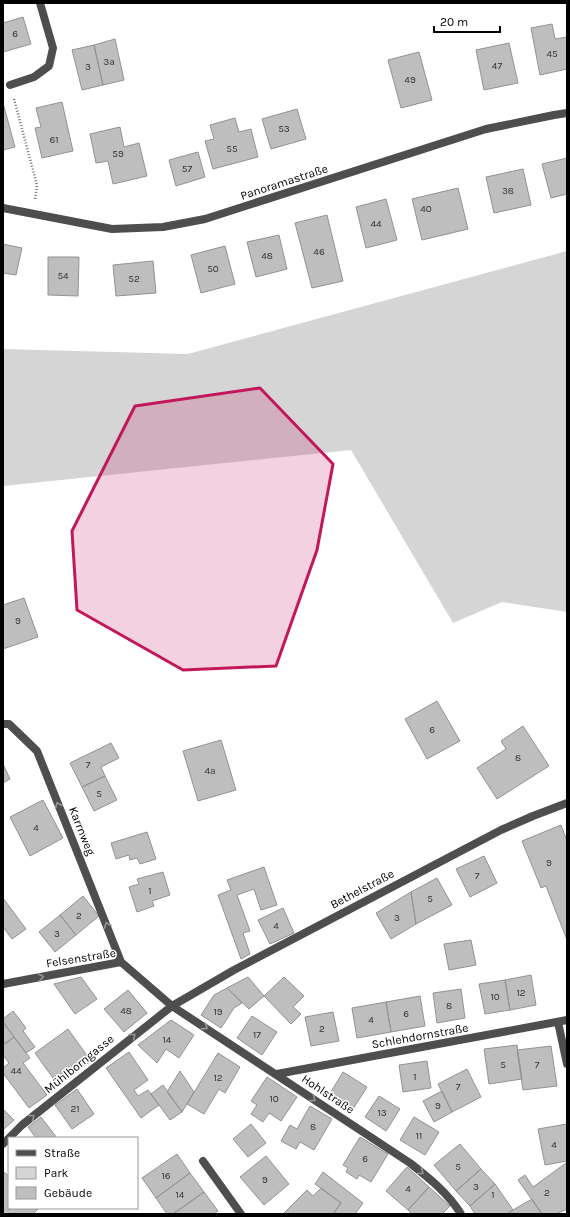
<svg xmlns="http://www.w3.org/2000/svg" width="570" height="1217" font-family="Karla,sans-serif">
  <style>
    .green { fill: #d5d5d5 }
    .building { fill: #bebebe; stroke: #929292 }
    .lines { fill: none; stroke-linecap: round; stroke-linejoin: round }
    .path { stroke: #707070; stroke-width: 2.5; stroke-dasharray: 1 2; stroke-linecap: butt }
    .minor { stroke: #4e4e4e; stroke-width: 8 }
    .oneway { stroke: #959595 }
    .marked { fill: #c2185b; fill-opacity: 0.2; stroke: #c2185b; stroke-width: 3; stroke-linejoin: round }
    .labels { text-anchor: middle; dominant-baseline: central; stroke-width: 3; stroke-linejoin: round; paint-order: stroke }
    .number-label { font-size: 10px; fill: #303030 }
    .street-label { font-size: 12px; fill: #000; stroke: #fff }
  </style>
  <rect width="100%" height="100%" fill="#fff"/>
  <path class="green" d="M567,251V612L502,602L453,623L351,450L3,486V349L188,354Z"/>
  <path class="building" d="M23,17L31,44L3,52V23Z
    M552,24L555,39L567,37V69L540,75L531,28Z
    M115,39L124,80L103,85L94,45Z
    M509,43L518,83L484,90L476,50Z
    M94,45L103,85L82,90L72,50Z
    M419,52L432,100L401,108L388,60Z
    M62,102L73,151L42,158L35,128L41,127L36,108Z
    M3,103L15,147L3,150Z
    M297,109L306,139L271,149L262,119Z
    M235,118L239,132L251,129L258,157L213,169L205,141L214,139L210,125Z
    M120,127L124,147L139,143L147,176L113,184L108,161L96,163L90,134Z
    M198,152L205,177L176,186L169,160Z
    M567,158V194L551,198L542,164Z
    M523,169L531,205L494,213L486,177Z
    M458,188L468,229L422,240L412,199Z
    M386,199L397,240L366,248L356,207Z
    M327,215L343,281L312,288L295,223Z
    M279,235L287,269L256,277L247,242Z
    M3,244L22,248L16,275L3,273Z
    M225,246L235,284L201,293L191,255Z
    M48,257H79L78,296L48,295Z
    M153,261L156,293L116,296L113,265Z
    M24,598L38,637L3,649V605Z
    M437,701L460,741L427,759L405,719Z
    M523,726L549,766L497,799L477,768L506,749L501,741Z
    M221,740L236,790L198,801L183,751Z
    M111,743L119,758L101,767L105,776L82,787L70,763Z
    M3,764L10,779L3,783Z
    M105,776L117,800L94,811L82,787Z
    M43,800L63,838L30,856L10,817Z
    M561,825L567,841V940L546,886L541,888L522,841Z
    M147,832L156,859L140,864L137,858L130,860L129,855L116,859L111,843Z
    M484,856L497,883L470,897L456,869Z
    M264,867L277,905L261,910L254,889L237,895L250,931L243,933L250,954L241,959L218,895L231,890L227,880Z
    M163,872L170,895L152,901L154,906L137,912L129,887L139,884L137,879Z
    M437,878L452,905L416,924L411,892Z
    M411,892L416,924L391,939L376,913Z
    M83,896L99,916L76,935L60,915Z
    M3,898L26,929L12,939L3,927Z
    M283,908L294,933L270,944L258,920Z
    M60,915L76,935L55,952L39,932Z
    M471,940L476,965L449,970L444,944Z
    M531,975L536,1005L510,1010L505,980Z
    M81,977L97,999L75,1014L54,984Z
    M248,977L264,996L249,1009L227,988Z
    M284,977L304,996L293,1007L301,1014L291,1024L264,996Z
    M505,980L510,1010L485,1014L479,984Z
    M227,988L242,1003L234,1008L221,1028L201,1015L214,995Z
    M461,989L465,1018L437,1023L433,993Z
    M128,990L147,1013L124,1032L104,1009Z
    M420,996L425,1026L391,1032L386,1002Z
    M386,1002L391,1032L357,1038L352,1008Z
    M13,1011L26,1028L23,1031L35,1047L26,1053L3,1022V1019Z
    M333,1012L339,1041L311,1046L305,1017Z
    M252,1016L277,1032L262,1055L237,1038Z
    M171,1020L194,1035L179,1058L166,1049L157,1063L138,1045Z
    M3,1022L14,1037L5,1044L3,1041Z
    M68,1029L91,1061L58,1085L35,1053Z
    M14,1037L30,1058L23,1063L47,1095L29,1108L3,1073V1068L9,1063L3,1055V1045Z
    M517,1045L522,1079L489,1084L484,1049Z
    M551,1046L557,1086L523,1090L517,1050Z
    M129,1052L148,1080L134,1090L138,1096L148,1090L159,1105L141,1118L106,1068Z
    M218,1053L240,1067L225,1093L219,1089L204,1114L187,1104Z
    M427,1061L431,1088L403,1092L399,1065Z
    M467,1069L481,1097L452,1112L438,1084Z
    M180,1071L194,1092L182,1112L167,1092Z
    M343,1072L367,1087L353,1109L329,1095Z
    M267,1077L297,1097L281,1121L269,1113L263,1122L251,1114L257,1105L251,1101Z
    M163,1085L182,1112L170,1120L151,1094Z
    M77,1089L94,1114L72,1129L55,1105Z
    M442,1091L452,1112L434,1122L423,1101Z
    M379,1096L400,1109L386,1131L365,1117Z
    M310,1106L332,1119L314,1150L300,1142L296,1149L281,1141L290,1125L297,1129Z
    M3,1109L14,1120L3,1130Z
    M41,1117L57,1138H36L28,1127Z
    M414,1117L439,1132L425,1155L400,1140Z
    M251,1124L266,1143L248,1157L233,1139Z
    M567,1124V1161L545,1165L538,1129Z
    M360,1137L388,1154L371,1182L359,1175L357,1179L346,1172L348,1168L343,1165Z
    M460,1144L481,1169L456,1191L434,1165Z
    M177,1154L190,1173L156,1198L142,1178Z
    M266,1156L289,1184L264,1205L240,1177Z
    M566,1163L567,1167V1209L556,1214H542L518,1180L525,1175L533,1187Z
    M407,1167L429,1187L408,1210L386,1191Z
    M481,1169L495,1184L470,1206L456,1191Z
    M4,1172L9,1176V1208H39L33,1214H3V1173Z
    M323,1172L363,1203L355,1214H333L341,1203L315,1184Z
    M190,1173L204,1192L173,1214H167L156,1198Z
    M495,1184L513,1210L507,1214H475L470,1206Z
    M429,1187L450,1206L442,1214H412L408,1210Z
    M321,1188L341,1203L333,1214H283L307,1190L313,1196Z
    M204,1192L218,1211L214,1214H173Z
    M532,1199L542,1214H507L513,1210Z"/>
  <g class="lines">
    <path class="path" d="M14,99L37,185L35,199"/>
    <path class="minor" d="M10,85L34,77L49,66L53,48L40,3
      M3,208L112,229L163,227L205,219L486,129L554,115L567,113
      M3,724H9L37,751L121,962L172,1006L410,1163C429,1178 448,1193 461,1214
      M3,984L121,962
      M558,1022L567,1064
      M277,1074L567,1020
      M3,1144L22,1125L172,1006L234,970L501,830L533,816L567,803
      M203,1161L241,1214"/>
  </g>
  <defs><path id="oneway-chevron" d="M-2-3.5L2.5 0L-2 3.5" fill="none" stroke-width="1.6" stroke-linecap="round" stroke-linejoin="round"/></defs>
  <g class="oneway">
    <use href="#oneway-chevron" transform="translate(58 805) rotate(-112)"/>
    <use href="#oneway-chevron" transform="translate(107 925) rotate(-112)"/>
    <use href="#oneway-chevron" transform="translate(41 977) rotate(-11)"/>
    <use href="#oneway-chevron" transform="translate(205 1027) rotate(33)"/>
    <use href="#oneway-chevron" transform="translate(133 1036) rotate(-39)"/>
    <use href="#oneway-chevron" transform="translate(313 1099) rotate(34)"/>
    <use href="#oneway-chevron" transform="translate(32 1117) rotate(-39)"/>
    <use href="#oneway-chevron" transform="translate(421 1172) rotate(38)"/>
  </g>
  <path class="marked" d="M260,388L333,464L317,550L276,666L183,670L77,610L72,531L135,406Z"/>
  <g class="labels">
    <g class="number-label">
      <text x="15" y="34">6</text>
      <text x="552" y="54">45</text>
      <text x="109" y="62">3a</text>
      <text x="497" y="66">47</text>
      <text x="88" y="67">3</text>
      <text x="410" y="80">49</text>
      <text x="284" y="129">53</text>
      <text x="54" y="140">61</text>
      <text x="232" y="149">55</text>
      <text x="118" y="154">59</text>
      <text x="187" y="169">57</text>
      <text x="508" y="191">38</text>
      <text x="426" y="209">40</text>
      <text x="376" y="224">44</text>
      <text x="319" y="252">46</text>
      <text x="267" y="256">48</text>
      <text x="213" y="269">50</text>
      <text x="63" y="276">54</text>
      <text x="134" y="279">52</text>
      <text x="18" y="621">9</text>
      <text x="432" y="730">6</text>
      <text x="518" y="758">8</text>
      <text x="88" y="765">7</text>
      <text x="210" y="771">4a</text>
      <text x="99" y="794">5</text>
      <text x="36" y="828">4</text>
      <text x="549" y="863">9</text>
      <text x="477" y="876">7</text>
      <text x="150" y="891">1</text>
      <text x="430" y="899">5</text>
      <text x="79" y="916">2</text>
      <text x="397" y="918">3</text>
      <text x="276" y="926">4</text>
      <text x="57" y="934">3</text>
      <text x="521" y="993">12</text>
      <text x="495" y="997">10</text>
      <text x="449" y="1006">8</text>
      <text x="126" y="1011">48</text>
      <text x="218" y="1012">19</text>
      <text x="406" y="1014">6</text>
      <text x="371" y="1020">4</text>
      <text x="322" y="1029">2</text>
      <text x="257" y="1035">17</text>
      <text x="167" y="1040">14</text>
      <text x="503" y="1065">5</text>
      <text x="537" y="1065">7</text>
      <text x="16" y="1071">44</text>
      <text x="415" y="1077">1</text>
      <text x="218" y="1078">12</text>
      <text x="458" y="1087">7</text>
      <text x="274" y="1099">10</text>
      <text x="438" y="1106">9</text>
      <text x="75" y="1109">21</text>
      <text x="382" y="1113">13</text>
      <text x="313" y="1127">8</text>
      <text x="419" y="1136">11</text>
      <text x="554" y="1145">4</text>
      <text x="365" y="1159">6</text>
      <text x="458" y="1167">5</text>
      <text x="166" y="1176">16</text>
      <text x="265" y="1180">9</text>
      <text x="476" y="1187">3</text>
      <text x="408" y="1189">4</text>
      <text x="547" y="1193">2</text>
      <text x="180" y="1195">14</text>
      <text x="493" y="1195">1</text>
    </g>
    <g class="street-label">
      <text transform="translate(284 182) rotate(-18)">Panoramastraße</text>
      <text transform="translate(82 831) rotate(68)">Karrnweg</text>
      <text transform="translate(362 889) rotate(-28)">Bethelstraße</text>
      <text transform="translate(81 958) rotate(-9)">Felsenstraße</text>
      <text transform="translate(420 1036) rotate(-10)">Schlehdornstraße</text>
      <text transform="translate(79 1064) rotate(-39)">Mühlborngasse</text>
      <text transform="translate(328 1094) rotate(34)">Hohlstraße</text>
    </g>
  </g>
  <rect width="570" height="1217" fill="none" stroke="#000000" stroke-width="8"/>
  <rect x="8" y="1137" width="130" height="72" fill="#ffffff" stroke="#999999"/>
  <rect x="16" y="1150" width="20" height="6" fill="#4e4e4e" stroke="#999999"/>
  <text x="44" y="1157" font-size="12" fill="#000000">Straße</text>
  <rect x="16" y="1167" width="20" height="12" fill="#d5d5d5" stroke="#999999"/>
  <text x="44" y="1177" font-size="12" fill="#000000">Park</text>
  <rect x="16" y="1187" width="20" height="12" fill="#bebebe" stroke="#999999"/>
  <text x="44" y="1197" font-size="12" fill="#000000">Gebäude</text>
  <path d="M434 26v6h66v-6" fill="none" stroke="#000000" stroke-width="2"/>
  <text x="440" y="26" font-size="12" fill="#000000" stroke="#ffffff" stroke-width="3" paint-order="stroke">20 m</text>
</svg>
